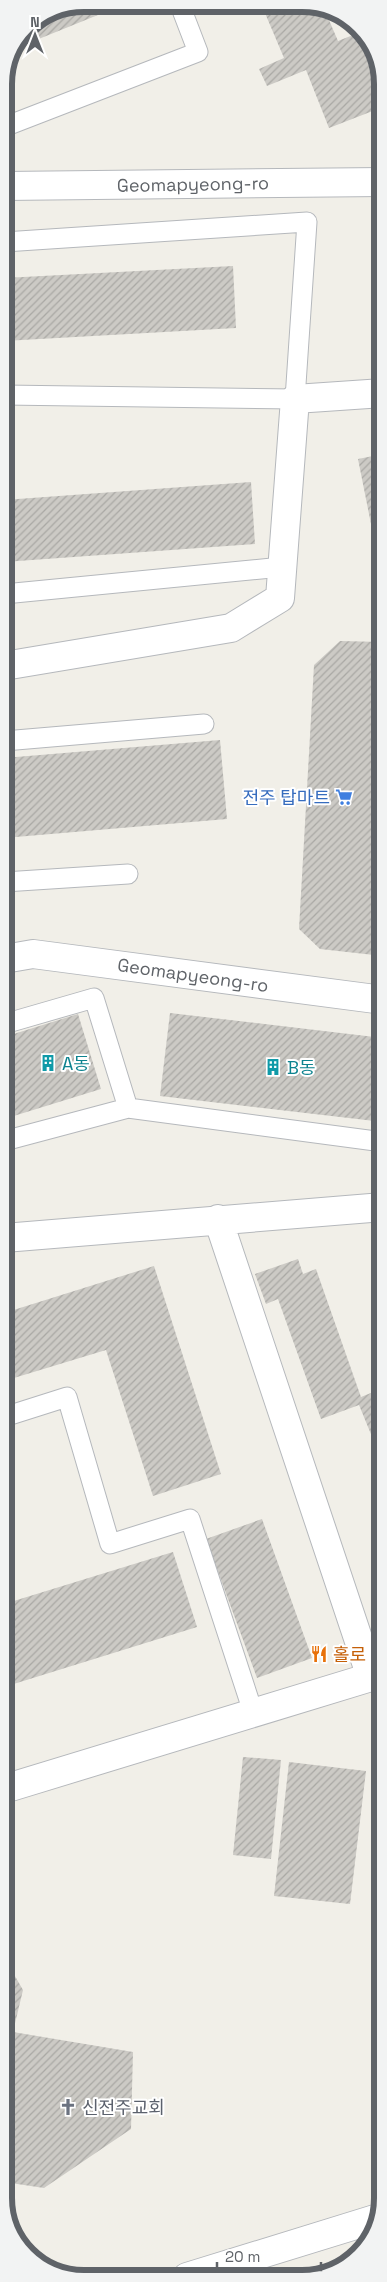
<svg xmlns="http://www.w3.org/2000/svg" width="387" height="2282" font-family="'Space Grotesk','Noto Sans KR',sans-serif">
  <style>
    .building { fill: url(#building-hatch) }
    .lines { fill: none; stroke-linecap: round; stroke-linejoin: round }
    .lane-casing { stroke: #b5b8bc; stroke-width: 21 }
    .street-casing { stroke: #b5b8bc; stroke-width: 30 }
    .lane { stroke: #fff; stroke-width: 19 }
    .street { stroke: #fff; stroke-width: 28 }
    .labels { text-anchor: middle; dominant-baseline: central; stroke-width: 4; stroke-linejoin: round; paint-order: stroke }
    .street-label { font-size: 18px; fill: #5f6368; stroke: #fff }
    .shop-label { font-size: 18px; fill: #366cbe; stroke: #fff; text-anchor: end }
    .culture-label { font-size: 18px; fill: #0d838f; stroke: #fff; text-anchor: start }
    .food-label { font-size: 18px; fill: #c56008; stroke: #fff; text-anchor: start }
    .worship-label { font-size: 18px; fill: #5b616d; stroke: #fff; text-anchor: start }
    .rim { fill: none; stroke: #5f6368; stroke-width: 6 }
  </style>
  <defs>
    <pattern id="building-hatch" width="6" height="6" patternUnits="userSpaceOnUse" patternTransform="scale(1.25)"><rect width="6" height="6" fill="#cccac5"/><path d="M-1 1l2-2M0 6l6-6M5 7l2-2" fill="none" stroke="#a9a8a4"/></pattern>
  </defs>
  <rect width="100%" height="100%" fill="#f1efe8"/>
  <path class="building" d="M85,4H125L19,47L28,27Z
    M262,6H323L338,41L363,31L383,79V107L329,128L306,70L267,86L259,69L284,58Z
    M233,266L236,328L4,341V278Z
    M383,454V542L375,544L358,459Z
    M251,482L255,544L4,562V500Z
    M340,641L383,642V956L320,949L299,929L314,665Z
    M220,740L227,819L4,838V758Z
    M170,1013L383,1038V1122L160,1096Z
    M78,1014L101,1089L4,1119V1037Z
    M298,1259L303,1274L316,1269L361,1397L383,1388V1440L375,1444L359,1405L321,1419L278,1299L266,1304L255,1274Z
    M154,1266L221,1474L153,1496L106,1350L4,1381V1313Z
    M262,1519L312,1658L257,1678L206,1539Z
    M173,1552L197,1627L4,1687V1604Z
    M243,1757L281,1760L271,1859L233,1855Z
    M289,1762L366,1771L350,1904L274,1896Z
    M4,1957L23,1990L7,2057H4Z
    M13,2032L133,2052L131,2129L44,2188L4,2182V2085Z"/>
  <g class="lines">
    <g class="lane-casing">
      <path id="lane" d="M4,127L198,52L180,5
        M4,242L307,222L295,399L4,395
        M4,594L282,567
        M4,741L204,724
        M4,882L128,874
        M4,1024L94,998L128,1108
        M4,1141L128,1108L383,1142
        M4,1417L67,1397L110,1544L190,1519L253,1712"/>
    </g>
    <g class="street-casing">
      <path id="street" d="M4,186L383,182
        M4,666L231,628L280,598L295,399L383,393
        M4,959L33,954L383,1000
        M4,1238L383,1207
        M4,1789L371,1677L218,1219
        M187,2277L375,2219"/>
    </g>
    <use href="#lane" class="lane"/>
    <use href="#street" class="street"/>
  </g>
  <defs>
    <g id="supermarket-bare" transform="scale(1.35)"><path d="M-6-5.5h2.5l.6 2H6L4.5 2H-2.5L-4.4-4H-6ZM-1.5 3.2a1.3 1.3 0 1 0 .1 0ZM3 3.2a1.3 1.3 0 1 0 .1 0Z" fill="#3f7fe0" stroke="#fff" stroke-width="2.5" paint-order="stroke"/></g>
    <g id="building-bare" transform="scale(1.35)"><path d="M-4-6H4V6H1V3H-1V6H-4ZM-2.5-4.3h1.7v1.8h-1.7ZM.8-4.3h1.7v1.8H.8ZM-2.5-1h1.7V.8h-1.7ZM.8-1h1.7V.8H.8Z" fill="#0f9aa8" stroke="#fff" stroke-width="2.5" paint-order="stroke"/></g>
    <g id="restaurant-bare" transform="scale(1.35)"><path d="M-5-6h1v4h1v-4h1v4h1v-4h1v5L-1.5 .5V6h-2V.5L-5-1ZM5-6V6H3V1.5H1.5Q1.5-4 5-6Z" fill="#e8710a" stroke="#fff" stroke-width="2.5" paint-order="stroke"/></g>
    <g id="church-bare" transform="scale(1.35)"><path d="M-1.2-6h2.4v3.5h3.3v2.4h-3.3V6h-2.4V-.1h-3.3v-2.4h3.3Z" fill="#6b7280" stroke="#fff" stroke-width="2.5" paint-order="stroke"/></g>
  </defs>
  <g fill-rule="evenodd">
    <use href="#supermarket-bare" x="344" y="797"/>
    <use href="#building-bare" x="48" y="1063"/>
    <use href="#building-bare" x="273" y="1067"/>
    <use href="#restaurant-bare" x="319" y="1654"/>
    <use href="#church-bare" x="68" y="2107"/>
  </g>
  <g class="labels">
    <g class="street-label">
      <text transform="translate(193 184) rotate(-1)">Geomapyeong-ro</text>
      <text transform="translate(193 975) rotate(8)">Geomapyeong-ro</text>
    </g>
    <g class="shop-label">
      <text x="330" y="797">전주 탑마트</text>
    </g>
    <g class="culture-label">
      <text x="62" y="1063">A동</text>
      <text x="287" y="1067">B동</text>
    </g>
    <g class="food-label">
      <text x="333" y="1654">홀로</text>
    </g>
    <g class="worship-label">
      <text x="82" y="2107">신전주교회</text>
    </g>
  </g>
  <path d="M0 0H387V2282H0ZM84 12H302A72 72 0 0 1 374 84V2198A72 72 0 0 1 302 2270H84A72 72 0 0 1 12 2198V84A72 72 0 0 1 84 12Z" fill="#f2f3f3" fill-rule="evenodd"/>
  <path class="rim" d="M84 12H302A72 72 0 0 1 374 84V2198A72 72 0 0 1 302 2270H84A72 72 0 0 1 12 2198V84A72 72 0 0 1 84 12Z"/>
  <g transform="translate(35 35)" stroke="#ffffff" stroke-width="4" paint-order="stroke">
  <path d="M0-4L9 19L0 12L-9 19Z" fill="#5f6368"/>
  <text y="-8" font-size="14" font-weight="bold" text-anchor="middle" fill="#5f6368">N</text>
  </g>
  <path d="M217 2262v8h104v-8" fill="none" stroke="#5f6368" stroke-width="2.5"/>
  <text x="225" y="2262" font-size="15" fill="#5f6368" stroke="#ffffff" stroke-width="4" paint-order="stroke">20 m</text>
</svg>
